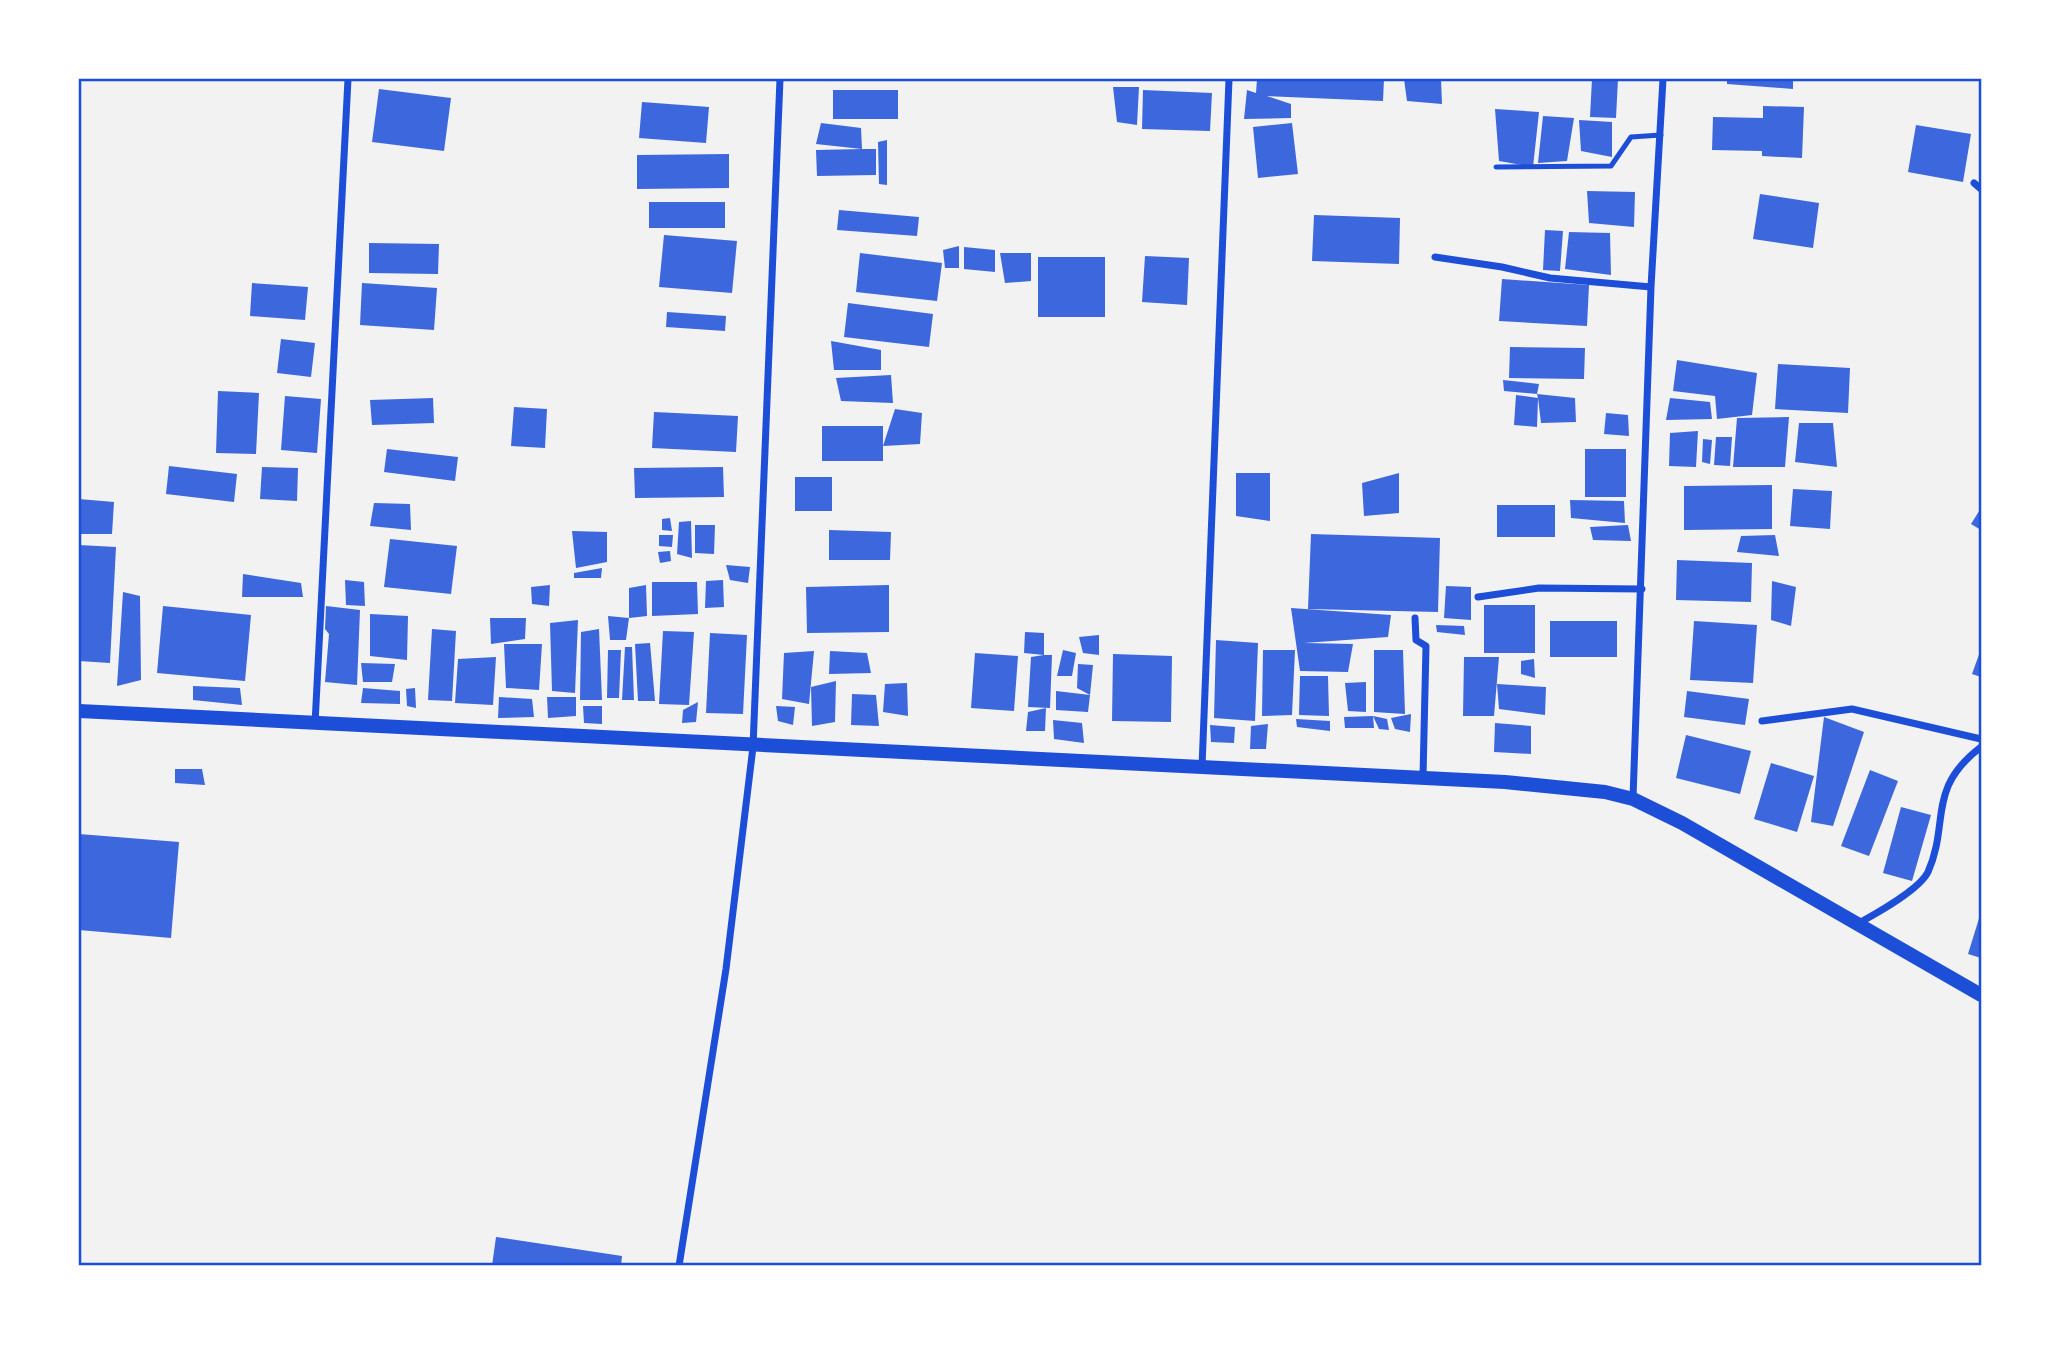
<svg xmlns="http://www.w3.org/2000/svg" width="2060" height="1345" font-family="'PT Sans',sans-serif">
  <style>
    .building { fill: #3d67dc }
    .lines { fill: none; stroke-linecap: round; stroke-linejoin: round }
    .service { stroke: #1d4ed8; stroke-width: 5 }
    .minor { stroke: #1d4ed8; stroke-width: 7 }
    .secondary { stroke: #1d4ed8; stroke-width: 14 }
    .neatline { fill: none; stroke: #1d4ed8; stroke-width: 2.5 }
  </style>
  <rect width="100%" height="100%" fill="#f2f2f2"/>
  <path class="building" d="M1257,79H1384L1383,101L1267,96L1291,104V118L1244,119L1247,90L1256,93Z
    M1404,79H1441L1442,104L1407,101Z
    M1592,79H1618L1616,118L1590,117Z
    M1727,79H1793V89L1727,84Z
    M1113,87H1139L1137,125L1117,122Z
    M379,89L451,98L444,151L372,142Z
    M833,90H898V119H833Z
    M1143,90L1212,93L1210,131L1142,129Z
    M642,102L709,107L706,143L639,138Z
    M1763,106L1804,107L1802,158L1762,156V151L1712,150L1713,117L1763,118Z
    M1495,109L1539,112L1533,167L1499,161Z
    M1543,116L1574,118L1567,161L1538,163Z
    M1579,120L1612,122V157L1581,151Z
    M821,123L861,128L862,149L816,144Z
    M1292,123L1298,174L1258,178L1253,127Z
    M1916,125L1971,134L1963,182L1908,172Z
    M887,140V185L879,184L878,142Z
    M862,149H876V175L817,176L816,150Z
    M729,154V188L637,189V155Z
    M1587,191L1635,192L1634,227L1589,223Z
    M1760,194L1819,203L1813,248L1753,239Z
    M649,202H725V228H649Z
    M839,210L919,217L917,236L837,230Z
    M1314,215L1400,218L1399,264L1312,261Z
    M1545,230L1563,231L1560,271L1543,270Z
    M1569,232L1610,233L1611,275L1565,269Z
    M664,235L737,241L732,293L659,287Z
    M369,243L439,244L438,274L369,273Z
    M959,246V268H945L943,250Z
    M964,247L995,250V272L964,269Z
    M860,253L942,263L937,301L856,292Z
    M1000,253H1031V281L1005,283Z
    M1145,256L1189,258L1187,305L1142,302Z
    M1038,257H1105V317H1038Z
    M1502,279L1589,285L1587,326L1499,321Z
    M252,283L308,287L305,320L250,316Z
    M362,283L437,288L434,330L360,325Z
    M848,303L933,314L929,347L844,337Z
    M667,312L726,316L725,331L666,327Z
    M281,339L315,343L311,377L277,373Z
    M831,341L881,350V370H834Z
    M1510,347L1585,348L1584,379L1509,378Z
    M1677,360L1757,373L1752,415L1717,419L1715,396L1673,391Z
    M1778,364L1850,368L1848,413L1775,409Z
    M891,375L893,403L841,401L836,378Z
    M1503,380L1539,384L1537,394L1504,391Z
    M218,391L259,393L256,454L216,453Z
    M1537,394L1575,398L1576,422L1541,423L1538,398L1537,427L1514,425L1516,395L1538,398Z
    M285,396L321,399L317,453L281,450Z
    M433,398L434,423L372,425L370,400Z
    M1670,398L1710,402L1712,419L1666,420Z
    M514,407L547,409L545,448L511,446Z
    M895,409L922,413L920,444L883,446Z
    M654,412L738,416L736,452L652,448Z
    M1606,413L1628,415L1629,436L1604,434Z
    M1789,417L1785,467H1733L1737,418Z
    M1799,423H1833L1837,467L1795,462Z
    M822,426H883V461H822Z
    M1698,431L1696,467L1669,466L1670,433Z
    M1716,437H1732L1730,466L1714,465Z
    M1703,439L1712,440L1710,464L1702,462Z
    M387,449L458,457L455,481L384,472Z
    M1585,449H1626V497H1585Z
    M169,466L237,474L234,502L166,494Z
    M262,467L298,468L297,501L260,499Z
    M723,467L724,497L635,498L634,468Z
    M1236,473H1270V521L1236,516Z
    M1399,473V513L1364,516L1362,483Z
    M795,477H832V511H795Z
    M1772,485V529L1684,530V486Z
    M1793,489L1832,491L1830,529L1790,526Z
    M79,499L114,502L112,534H79Z
    M1570,500L1624,501L1625,523L1571,518Z
    M374,503L410,504L411,530L370,526Z
    M1497,505H1555V537H1497Z
    M1981,508V530L1971,524Z
    M670,518L672,531L662,530V519Z
    M691,521L692,558L677,554L679,522Z
    M695,525H715L714,554L695,553Z
    M1628,525L1631,541L1593,540L1590,527Z
    M829,530L891,532L890,560H829Z
    M572,531L607,532V562L576,568Z
    M1311,534L1440,538L1438,612L1308,609Z
    M659,535H673L672,547L659,546Z
    M1775,535L1779,556L1737,552L1741,536Z
    M390,539L457,546L451,594L384,587Z
    M79,545L116,547L110,663L79,661Z
    M670,551L671,561L660,563L658,552Z
    M1677,560L1752,563L1751,602L1676,600Z
    M726,565L750,567L748,583L730,580Z
    M602,568L601,578H574V573Z
    M243,574L301,583L303,597H242Z
    M345,580L364,582L365,606L346,605Z
    M723,580L724,607L705,608L706,581Z
    M1772,581L1796,587L1791,626L1771,620Z
    M652,582H697L698,614L652,616Z
    M550,585L549,606L532,604L531,587Z
    M646,585L647,616L629,618V588Z
    M889,585V632L807,633L806,587Z
    M1446,586L1471,587V620L1444,618Z
    M123,592L140,596L141,680L117,686Z
    M1484,605H1535V653H1484Z
    M163,606L251,615L245,681L157,673Z
    M326,606L360,610L357,685L325,682L329,634L325,629Z
    M1291,608L1391,615L1388,637L1304,643L1353,644L1348,672L1300,671Z
    M370,614L408,616L407,660L370,656Z
    M608,616L629,618L626,640H610Z
    M490,618H526L525,639L491,644Z
    M578,620L575,693L552,691L550,623Z
    M1550,621H1617V657H1550Z
    M1694,621L1757,625L1753,683L1690,680Z
    M1436,625L1464,626L1465,635L1437,632Z
    M432,629L456,631L452,701L428,700Z
    M599,629L602,700H580L581,632Z
    M663,631L694,632L689,705L659,704Z
    M1025,632L1044,633V655L1024,653Z
    M710,633L747,635L743,714L706,713Z
    M1099,635V655L1083,653L1079,637Z
    M1216,640L1258,643L1255,721L1214,718Z
    M650,643L655,701H638L635,644Z
    M504,644H542L539,690L506,688Z
    M625,647H632L634,700H622Z
    M1981,649V677L1972,674Z
    M608,650H621L619,698H607Z
    M1063,650L1076,653L1072,676H1057Z
    M1263,650H1295L1292,715L1262,716Z
    M1374,650H1403L1405,714L1374,712Z
    M814,651L809,704L782,699L784,653Z
    M830,651L867,653L871,673L829,674Z
    M975,653L1018,656L1014,711L971,708Z
    M1113,654L1172,656L1171,722L1112,721Z
    M1044,655H1052L1050,708L1028,707L1031,657Z
    M496,657L493,705L455,703L458,659Z
    M1464,657H1499L1494,716H1463Z
    M1534,659L1535,678L1521,674V661Z
    M361,663L395,664L392,682H363Z
    M1078,664L1093,665L1090,695L1088,712L1056,710V691L1090,695L1077,688Z
    M1300,676H1328L1329,716L1299,715Z
    M836,681L835,722L812,726L811,687Z
    M1366,682V712L1348,711L1345,683Z
    M907,683L908,716L883,712L885,684Z
    M1497,684L1546,687L1545,715L1499,709Z
    M193,686L240,688L242,705L193,700Z
    M363,688L400,691V704L361,703Z
    M415,688L416,708L407,706L406,689Z
    M1687,691L1749,699L1745,725L1684,717Z
    M852,694L876,695L879,726L851,725Z
    M499,697L532,699L534,717L498,718Z
    M547,697H576V716L548,718Z
    M698,702L696,722L682,723L683,710Z
    M583,706H602V724L584,723Z
    M776,706L795,707L793,725L778,721Z
    M1046,708L1045,731H1026L1028,712Z
    M1411,714L1410,732L1395,729L1391,718Z
    M1373,716L1374,728H1345L1344,717Z
    M1373,716L1387,719L1389,730L1379,729Z
    M1824,717L1864,732L1833,826L1811,822Z
    M1296,719L1330,721V731L1297,727Z
    M1053,720L1082,723L1084,743L1054,739Z
    M1495,723L1531,726V754L1494,752Z
    M1268,724L1266,749H1250L1251,726Z
    M1210,725L1235,727L1234,743L1211,742Z
    M1686,735L1751,751L1740,794L1676,778Z
    M1771,763L1814,776L1797,832L1754,819Z
    M175,769H202L205,785L175,783Z
    M1870,770L1898,781L1869,856L1841,846Z
    M1901,807L1931,815L1912,881L1883,873Z
    M79,834L179,842L171,938L79,930Z
    M1981,912V958L1968,954Z
    M496,1237L622,1256L621,1266H492Z"/>
  <g class="lines">
    <path class="service" d="M1496,167L1611,166L1631,137L1661,135"/>
    <path class="minor" d="M1974,183L1981,189
      M1435,257L1502,267L1550,278L1651,287
      M1478,597L1539,588L1642,589
      M1415,618L1416,640L1426,646L1423,777
      M1762,721L1852,709L1981,739
      M315,724L348,79
      M1202,767L1229,79
      M1633,798L1651,287L1663,79
      M1859,923C1877,913 1919,890 1928,872C1950,822 1926,789 1981,747
      M679,1266L726,969L753,747L780,79"/>
    <path class="secondary" d="M79,711L1505,782L1605,792L1633,799L1682,823L1981,995"/>
  </g>
  <rect width="2060" height="1345" fill="none" stroke="#ffffff" stroke-width="161"/>
  <rect x="80" y="80" width="1900" height="1184" class="neatline"/>
</svg>
